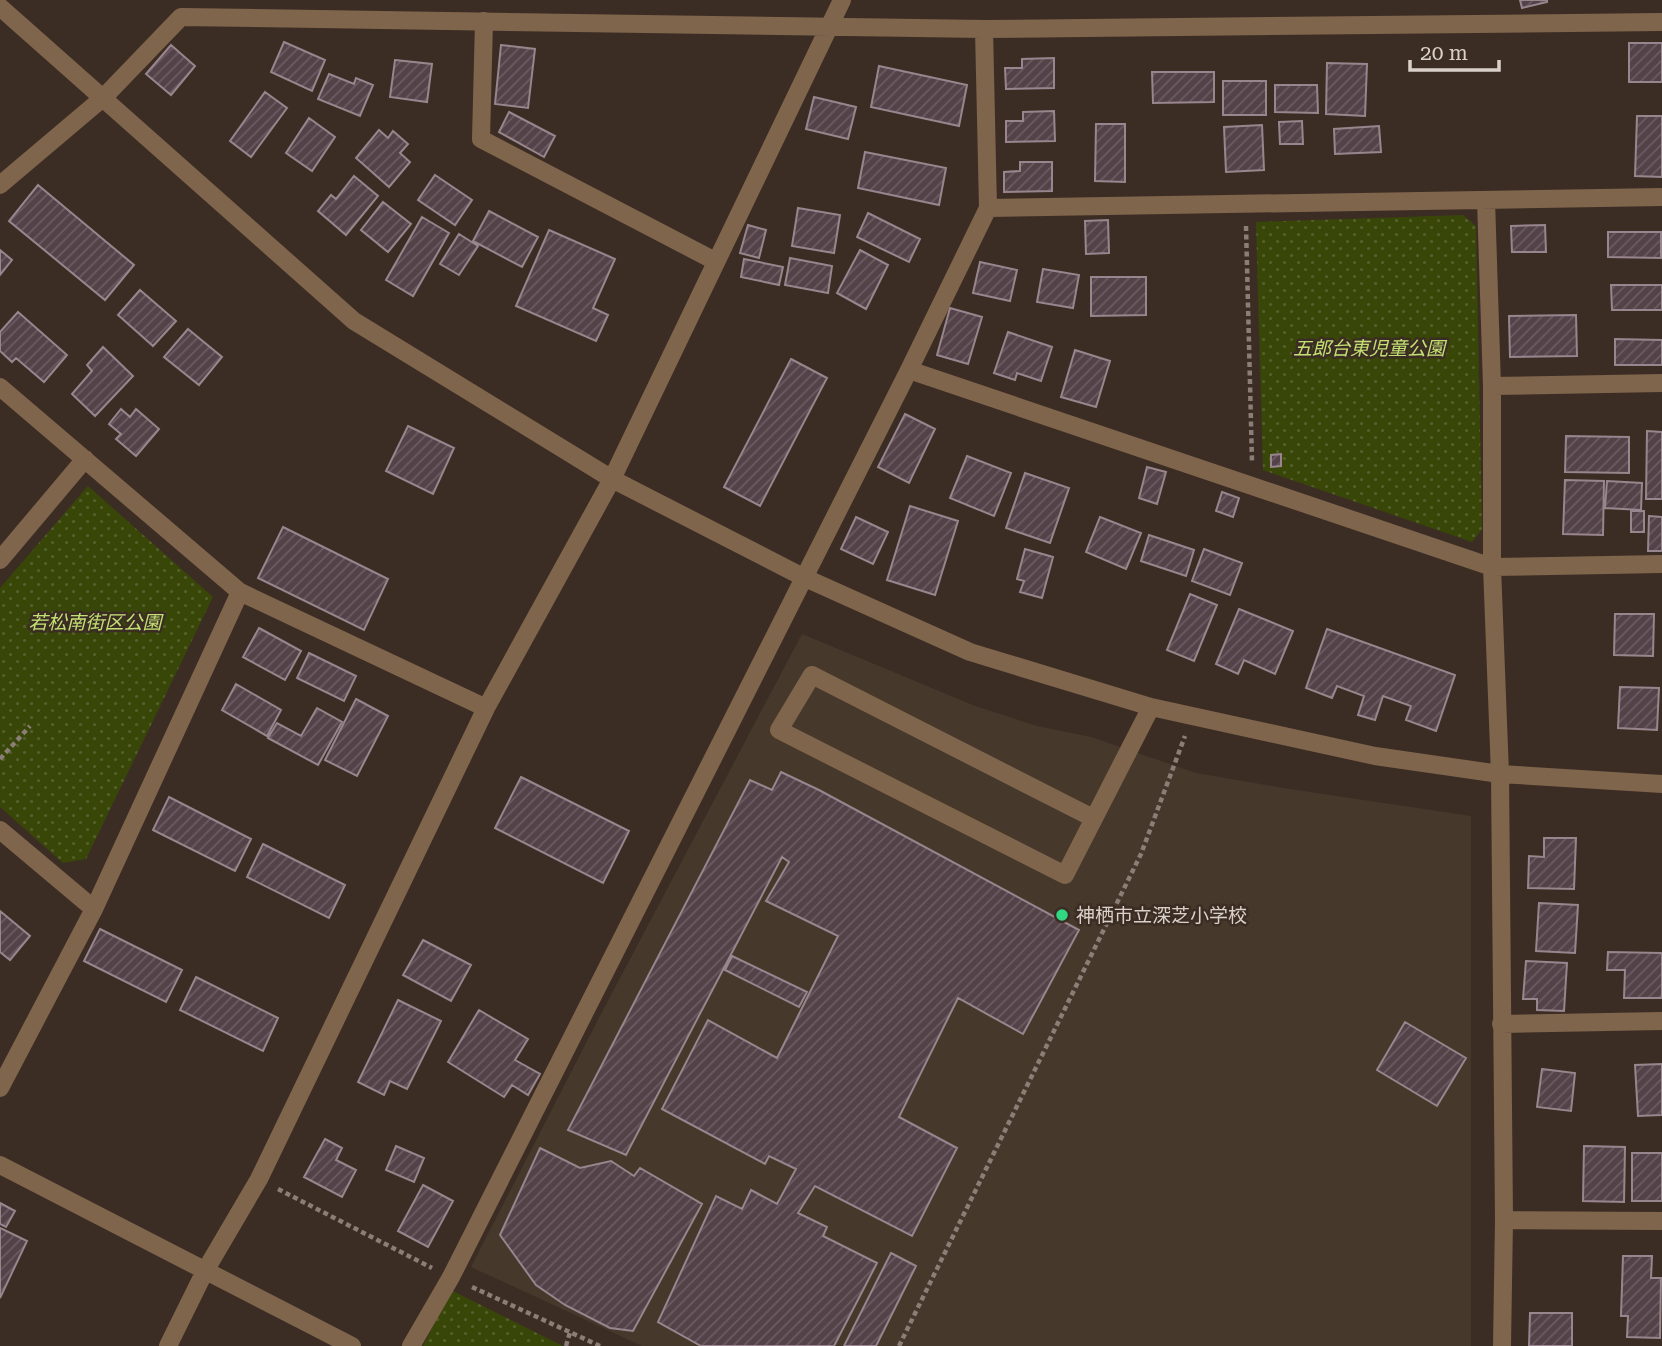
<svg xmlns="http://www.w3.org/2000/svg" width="1662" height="1346" font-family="'Roboto Serif','Noto Sans JP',serif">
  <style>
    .education { fill: #46382a }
    .park { fill: url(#park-dots) }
    .building { fill: url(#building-hatch); stroke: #99858d; stroke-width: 2 }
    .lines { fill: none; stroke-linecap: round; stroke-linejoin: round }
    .path { stroke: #8b7e77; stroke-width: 4.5; stroke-dasharray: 5 3.5; stroke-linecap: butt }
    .minor { stroke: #80654d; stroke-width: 18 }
    .poi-dot { fill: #30d882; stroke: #3c2d24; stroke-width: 2.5 }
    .labels { text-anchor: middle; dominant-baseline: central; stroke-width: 5; stroke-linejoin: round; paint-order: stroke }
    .park-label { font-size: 19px; font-style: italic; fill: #c2e072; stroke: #3c2d24 }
    .poi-label { font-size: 19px; fill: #dad0ca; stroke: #3c2d24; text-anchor: start }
  </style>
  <defs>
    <pattern id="park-dots" width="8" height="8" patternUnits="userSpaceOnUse" patternTransform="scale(1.75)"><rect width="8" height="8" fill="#384608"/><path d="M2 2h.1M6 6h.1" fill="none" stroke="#54602b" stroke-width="1.8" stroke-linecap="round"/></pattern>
    <pattern id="building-hatch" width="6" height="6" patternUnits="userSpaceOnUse" patternTransform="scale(1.75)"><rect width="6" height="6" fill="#544249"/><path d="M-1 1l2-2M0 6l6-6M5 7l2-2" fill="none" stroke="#6c5c62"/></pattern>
  </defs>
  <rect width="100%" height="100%" fill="#3c2d24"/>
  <path class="education" d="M802,634L975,706L1037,726L1091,737L1196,773L1283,788L1471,816V1346H642L471,1267L601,1014Z"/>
  <path class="park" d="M1463,215L1476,226L1482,529L1472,542L1263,470L1256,222Z
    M88,486L213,597L86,859L63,863L0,807V588Z
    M451,1290L563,1346H423Z"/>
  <path class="building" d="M1520,0H1547V2L1522,8Z
    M284,42L325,60L312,91L271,72Z
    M1629,43H1662V82H1629Z
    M171,45L195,66L171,95L146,74Z
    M501,45L535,49L528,108L495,104Z
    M1054,58V88L1006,89L1005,68H1022V59Z
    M395,60L432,64L427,102L390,97Z
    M1327,63L1367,64L1365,116L1326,114Z
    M879,66L967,85L959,126L871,107Z
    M1152,72H1214V102L1153,103Z
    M329,74L354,84L356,78L373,85L360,116L318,99Z
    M1223,81H1266V115H1223Z
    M1275,85H1317L1318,113L1275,112Z
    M265,92L287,108L251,157L230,141Z
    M814,97L856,107L848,139L806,129Z
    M1054,111L1055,141L1006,142V121H1023V112Z
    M509,112L555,136L544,157L499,132Z
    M1637,116H1662V177L1635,176Z
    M309,118L335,137L312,171L286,153Z
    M1302,121L1303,144H1280L1279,122Z
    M1096,124H1125V182L1095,181Z
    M1262,125L1264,170L1226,172L1224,127Z
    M1379,126L1381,152L1335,154L1334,129Z
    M379,130L388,138L393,131L408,144L400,153L410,162L389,187L356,158Z
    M865,152L946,168L939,205L858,188Z
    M1020,162H1052V191L1004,192V172L1020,171Z
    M435,175L472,200L455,225L418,200Z
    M354,176L378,196L346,235L318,211L331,195L336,199Z
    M38,185L134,265L105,300L9,221Z
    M383,202L411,224L388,252L361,230Z
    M798,208L840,215L834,253L792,246Z
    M489,211L538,237L522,267L473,241Z
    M868,213L920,239L909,262L857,237Z
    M422,217L449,233L413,296L386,280Z
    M1108,220L1109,253L1086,254L1085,221Z
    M748,225L766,230L759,258L740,253Z
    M1545,225L1546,252H1512L1511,226Z
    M549,230L615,259L593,308L608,315L596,341L516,306Z
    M1608,232H1661V258L1608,257Z
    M459,234L478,246L459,275L440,264Z
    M0,250L12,260L0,275Z
    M860,250L888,265L866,309L837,293Z
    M790,258L832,266L828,293L785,285Z
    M744,259L783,267L779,285L741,277Z
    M980,262L1017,270L1010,301L973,293Z
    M1043,269L1079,275L1073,308L1037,302Z
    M1091,277H1146V315L1091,316Z
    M1611,285H1662V310H1612Z
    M140,290L176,321L153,346L118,315Z
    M950,308L982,317L968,364L937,355Z
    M18,312L67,355L44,382L16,358L12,362L0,351V332Z
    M1576,315L1577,356L1510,357L1509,316Z
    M188,329L222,357L199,385L164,357Z
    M1008,332L1052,347L1041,381L1017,373L1015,380L994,373Z
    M1615,339L1662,340V365H1615Z
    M103,347L133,376L95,416L72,394L92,371L87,365Z
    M1075,350L1110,361L1096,407L1061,397Z
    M791,359L827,378L760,506L724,487Z
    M121,409L130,417L136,409L159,429L136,456L116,439L121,434L109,424Z
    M905,414L935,429L909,483L878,467Z
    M408,426L454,448L433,494L386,471Z
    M1647,431L1662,432V499H1646Z
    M1566,436L1629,437V473L1565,472Z
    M1281,454V466L1271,467V455Z
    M967,456L1011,473L994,516L950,498Z
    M1147,467L1166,472L1157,504L1139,498Z
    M1025,473L1069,488L1050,543L1006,528Z
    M1565,480L1604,481L1603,535L1563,534Z
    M1607,481L1642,483L1641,510L1605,508Z
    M1222,492L1239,498L1233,517L1216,511Z
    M910,506L958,521L935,595L887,580Z
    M1631,511H1644V532H1631Z
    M1649,516L1662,517V551H1648Z
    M856,517L888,532L873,564L841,549Z
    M1100,517L1141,533L1126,569L1086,552Z
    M283,527L388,579L364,630L258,578Z
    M1149,535L1194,550L1186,576L1141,561Z
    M1025,549L1053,557L1042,598L1020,592L1024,581L1017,579Z
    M1204,549L1242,563L1230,595L1192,581Z
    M1190,594L1217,605L1194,661L1167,650Z
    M1239,609L1293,631L1275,674L1244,660L1238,674L1216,664Z
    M1615,614H1654L1653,656L1614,655Z
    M259,628L301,651L285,680L243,657Z
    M1327,629L1455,675L1436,731L1406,720L1411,706L1383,696L1375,720L1358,715L1364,696L1337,686L1332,698L1306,688Z
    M309,653L356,676L344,701L297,678Z
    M236,684L281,710L267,736L222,710Z
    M1620,687L1659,688L1657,730L1618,728Z
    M356,699L388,716L357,776L325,760Z
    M317,708L342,722L318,765L268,738L277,723L301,736Z
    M781,772L819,790L1079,930L1023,1034L958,998L899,1117L957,1148L912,1236L815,1186L798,1213L827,1227L823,1236L877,1263L834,1346H701L658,1322L716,1196L742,1209L751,1190L777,1204L796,1169L769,1156L765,1164L662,1109L708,1020L777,1058L838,936L766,901L789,862L782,857L626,1155L568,1130L750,780L772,790Z
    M521,777L629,831L603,883L495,828Z
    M169,797L251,839L235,871L153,830Z
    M1544,838H1576L1574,889L1528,888L1529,856L1544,857Z
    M263,844L345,885L329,918L247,877Z
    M1539,903L1578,905L1575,953L1536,951Z
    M0,911L30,936L10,960L0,952Z
    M100,929L182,970L166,1002L84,961Z
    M423,940L471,965L451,1001L403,975Z
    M1608,952L1662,953V998H1624L1625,970H1607Z
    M732,956L807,992L799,1007L725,970Z
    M1526,961L1567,963L1564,1011L1537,1010V999H1523Z
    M196,977L278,1018L263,1051L180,1010Z
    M398,1000L441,1021L407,1089L390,1081L384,1095L358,1082Z
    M479,1010L528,1039L515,1060L540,1074L528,1095L512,1085L504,1097L448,1062Z
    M1405,1022L1466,1058L1437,1106L1377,1070Z
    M1662,1064V1115L1638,1116L1635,1065Z
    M1542,1069L1575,1073L1571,1111L1537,1107Z
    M325,1139L342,1148L336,1160L356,1170L342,1197L304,1177Z
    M396,1146L424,1158L414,1182L386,1170Z
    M1584,1146L1625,1147L1624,1202L1583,1201Z
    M540,1148L580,1168L611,1161L634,1176L640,1168L702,1204L633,1331L610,1328L565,1305L536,1285L500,1235Z
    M1632,1153H1662V1201H1632Z
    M423,1185L453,1201L428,1247L398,1231Z
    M0,1203L15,1211L6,1227L0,1224Z
    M0,1228L27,1241L0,1298Z
    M891,1253L916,1266L876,1346H844Z
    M1623,1256H1652L1651,1278H1661L1660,1338L1627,1337L1628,1316H1621Z
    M1530,1313H1572V1346H1529Z"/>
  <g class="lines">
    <path class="path" d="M1246,226L1252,462
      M0,759L30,726
      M278,1189L432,1268
      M472,1287L600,1346
      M566,1346L570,1332
      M899,1346L1141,854L1185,736"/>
    <path class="minor" d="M0,7L354,321L612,479L803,577L970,652L1151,707L1375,756L1500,774L1662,784
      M484,21L481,139L715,261
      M0,185L104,97L181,17L984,29L1662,22
      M1486,200L1492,386V567L1500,774L1504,1220L1502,1346
      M988,208L1662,197
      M909,370L1492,567L1662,564
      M1492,386L1662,383
      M0,387L240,592L486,708
      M0,560L85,459
      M1093,818L812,675L779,730L1065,875L1151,707
      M0,830L94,909
      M1501,1024L1662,1021
      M0,1088L94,909L240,592
      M0,1165L352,1346
      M1504,1220L1662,1221
      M168,1346L205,1271L259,1179L486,708L612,479L842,0
      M411,1346L451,1277L909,370L988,208L984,29"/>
  </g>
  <circle class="poi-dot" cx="1062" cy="915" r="7"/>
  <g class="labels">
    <g class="park-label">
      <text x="1369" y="348">五郎台東児童公園</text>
      <text x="95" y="622">若松南街区公園</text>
    </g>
    <g class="poi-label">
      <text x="1076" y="915">神栖市立深芝小学校</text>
    </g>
  </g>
  <path d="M1410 60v10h89v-10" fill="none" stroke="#dad0ca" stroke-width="3.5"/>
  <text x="1420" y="60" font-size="21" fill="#dad0ca" stroke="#3c2d24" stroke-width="5" paint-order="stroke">20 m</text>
</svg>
